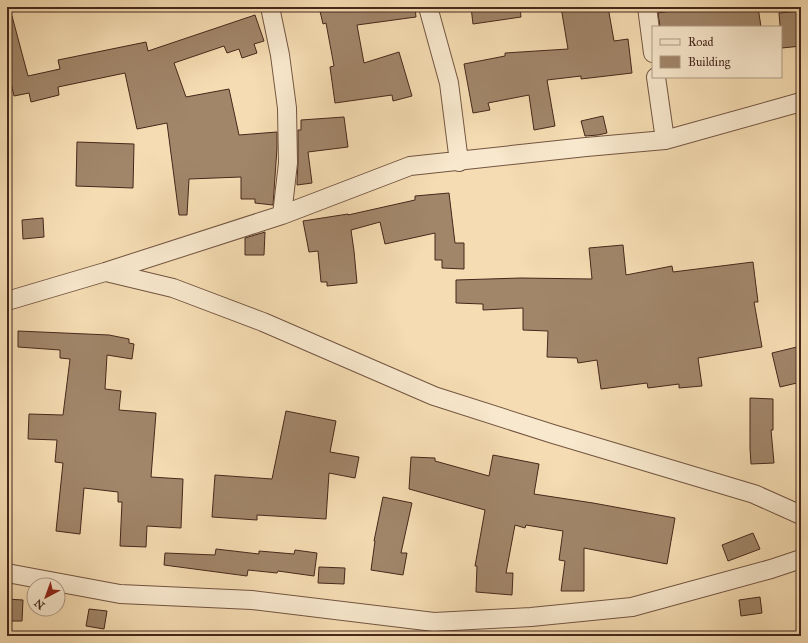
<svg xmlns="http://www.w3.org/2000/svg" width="808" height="643" font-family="'IM FELL Great Primer',serif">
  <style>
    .building { fill: #a1866a; stroke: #46281b }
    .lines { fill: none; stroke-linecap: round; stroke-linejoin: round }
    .street-casing { stroke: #725541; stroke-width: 20 }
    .street { stroke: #f8e8cd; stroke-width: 18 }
  </style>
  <rect width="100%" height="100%" fill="#f5dcb2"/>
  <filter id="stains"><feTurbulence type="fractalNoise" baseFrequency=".005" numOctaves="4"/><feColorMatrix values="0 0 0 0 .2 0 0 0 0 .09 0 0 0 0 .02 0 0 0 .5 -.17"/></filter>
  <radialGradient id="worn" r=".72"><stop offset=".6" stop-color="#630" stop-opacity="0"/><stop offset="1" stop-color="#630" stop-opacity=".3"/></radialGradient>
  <path class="building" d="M319,7H415L416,17L357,25L364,63L399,52L412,96L393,101L392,95L335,103L330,67L334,66L326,23L323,24Z
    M471,7H520L521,17L473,24Z
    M561,7H608L614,41L628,39L632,73L581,79V76L547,80L555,126L534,130L529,95L488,103L490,110L473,113L464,64L505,56V53L568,49Z
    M676,7H758L761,27H660L658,13L677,10Z
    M801,11V46L782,48L779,13Z
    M255,15L264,41L254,44L257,53L242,58L239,49L227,53L224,46L174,63L186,97L229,89L239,135L277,132V148L273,205L255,203V199H241V177L189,179L187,215H179L167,123L137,129L125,73L58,87L59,95L31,102L29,93L14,96L7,66V16H12L28,76L60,69L58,60L146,42L148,51Z
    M603,116L607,133L598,135L585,136L581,121Z
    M344,117L348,147L308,152L312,183L297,185V181L298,163V130H301V120Z
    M77,142L134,144L133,188L76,186Z
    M449,193L455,243H464V269L442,268V260H435V233L385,244L380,222L351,230L354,251L357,283L327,286V282H321L318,251L309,252L303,221L348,214V215L415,200V196Z
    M43,218L44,237L23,239L22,220Z
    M265,232L264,255H245V238Z
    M623,245L626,275L672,266L673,272L753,262L758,302H754L762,347L698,358L702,386L679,388V384L648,388L647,383L601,389L597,360L578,363L577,358L547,357L548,331L523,330V308L483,310V304L456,303V280L521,278L592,279L589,248Z
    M18,331L109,335L129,339V343L134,344L132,359L107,355L105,389L121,391L119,410L156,413L151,477L183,479L181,528L147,526L146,547L120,546L122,502H118V492L84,488L80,534L56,531L63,463L55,462L57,440L28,439L29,414L63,415L70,359L60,358V350L18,347Z
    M801,346V382L780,387L772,353Z
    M750,398L773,399V430H771L774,463L751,464L750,448Z
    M286,411L336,421L330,452L359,457L355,478L329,473L326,519L257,515V520L212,517L215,475L272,479Z
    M493,455L539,464L534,494L593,503L675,518L667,564L584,548V591H561L565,561L559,560L563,531L526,525L525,528L515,525L506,573H513L512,595L476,592L477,566H475L485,510L409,489L411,457L435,458V461L489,476Z
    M383,497L412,503L401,553H407L403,575L371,570L375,541H374Z
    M753,533L760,549L728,561L722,545Z
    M216,549L259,554V551L294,554L295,550L317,553L314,576L278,571L277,573L248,570L247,576L164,565L165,553L215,555Z
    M319,567L345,568L344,584L318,583Z
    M760,597L762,613L741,616L739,600Z
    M7,599L23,600L22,621H7Z
    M89,609L107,611L104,629L86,626Z"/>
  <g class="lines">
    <g class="street-casing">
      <path id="street" d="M270,7L280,55L287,108L288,163L282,215
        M428,7L449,83L459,162
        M647,7L653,53
        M656,77L665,140
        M106,272L173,288L263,322L434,396L553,434L754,494L801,515
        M7,301L105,272L282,215L410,166L586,147L665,140L801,102
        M7,573L120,594L252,600L434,622L531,617L632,607L771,569L801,559"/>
    </g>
    <use href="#street" class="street"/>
  </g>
  <rect width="808" height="643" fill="none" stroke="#f5dcb2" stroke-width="24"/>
  <rect x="8" y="8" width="792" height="627" fill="none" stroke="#46281b" stroke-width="2"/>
  <rect x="12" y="12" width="784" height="619" fill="none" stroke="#46281b"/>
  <rect x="652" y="26" width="130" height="52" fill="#f8e8cd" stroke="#b19b86"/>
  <rect x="660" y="39" width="20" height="6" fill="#f8e8cd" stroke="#b19b86"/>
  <text x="688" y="46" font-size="12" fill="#46281b">Road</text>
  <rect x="660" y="56" width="20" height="12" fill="#a1866a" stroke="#b19b86"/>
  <text x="688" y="66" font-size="12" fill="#46281b">Building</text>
  <g transform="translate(46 597) rotate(221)"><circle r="19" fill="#f8e8cd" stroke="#b19b86"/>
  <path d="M0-3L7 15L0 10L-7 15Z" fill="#8f2418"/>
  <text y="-6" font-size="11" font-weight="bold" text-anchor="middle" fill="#46281b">N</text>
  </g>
  <rect width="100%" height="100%" filter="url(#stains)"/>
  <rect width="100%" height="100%" fill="url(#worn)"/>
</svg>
